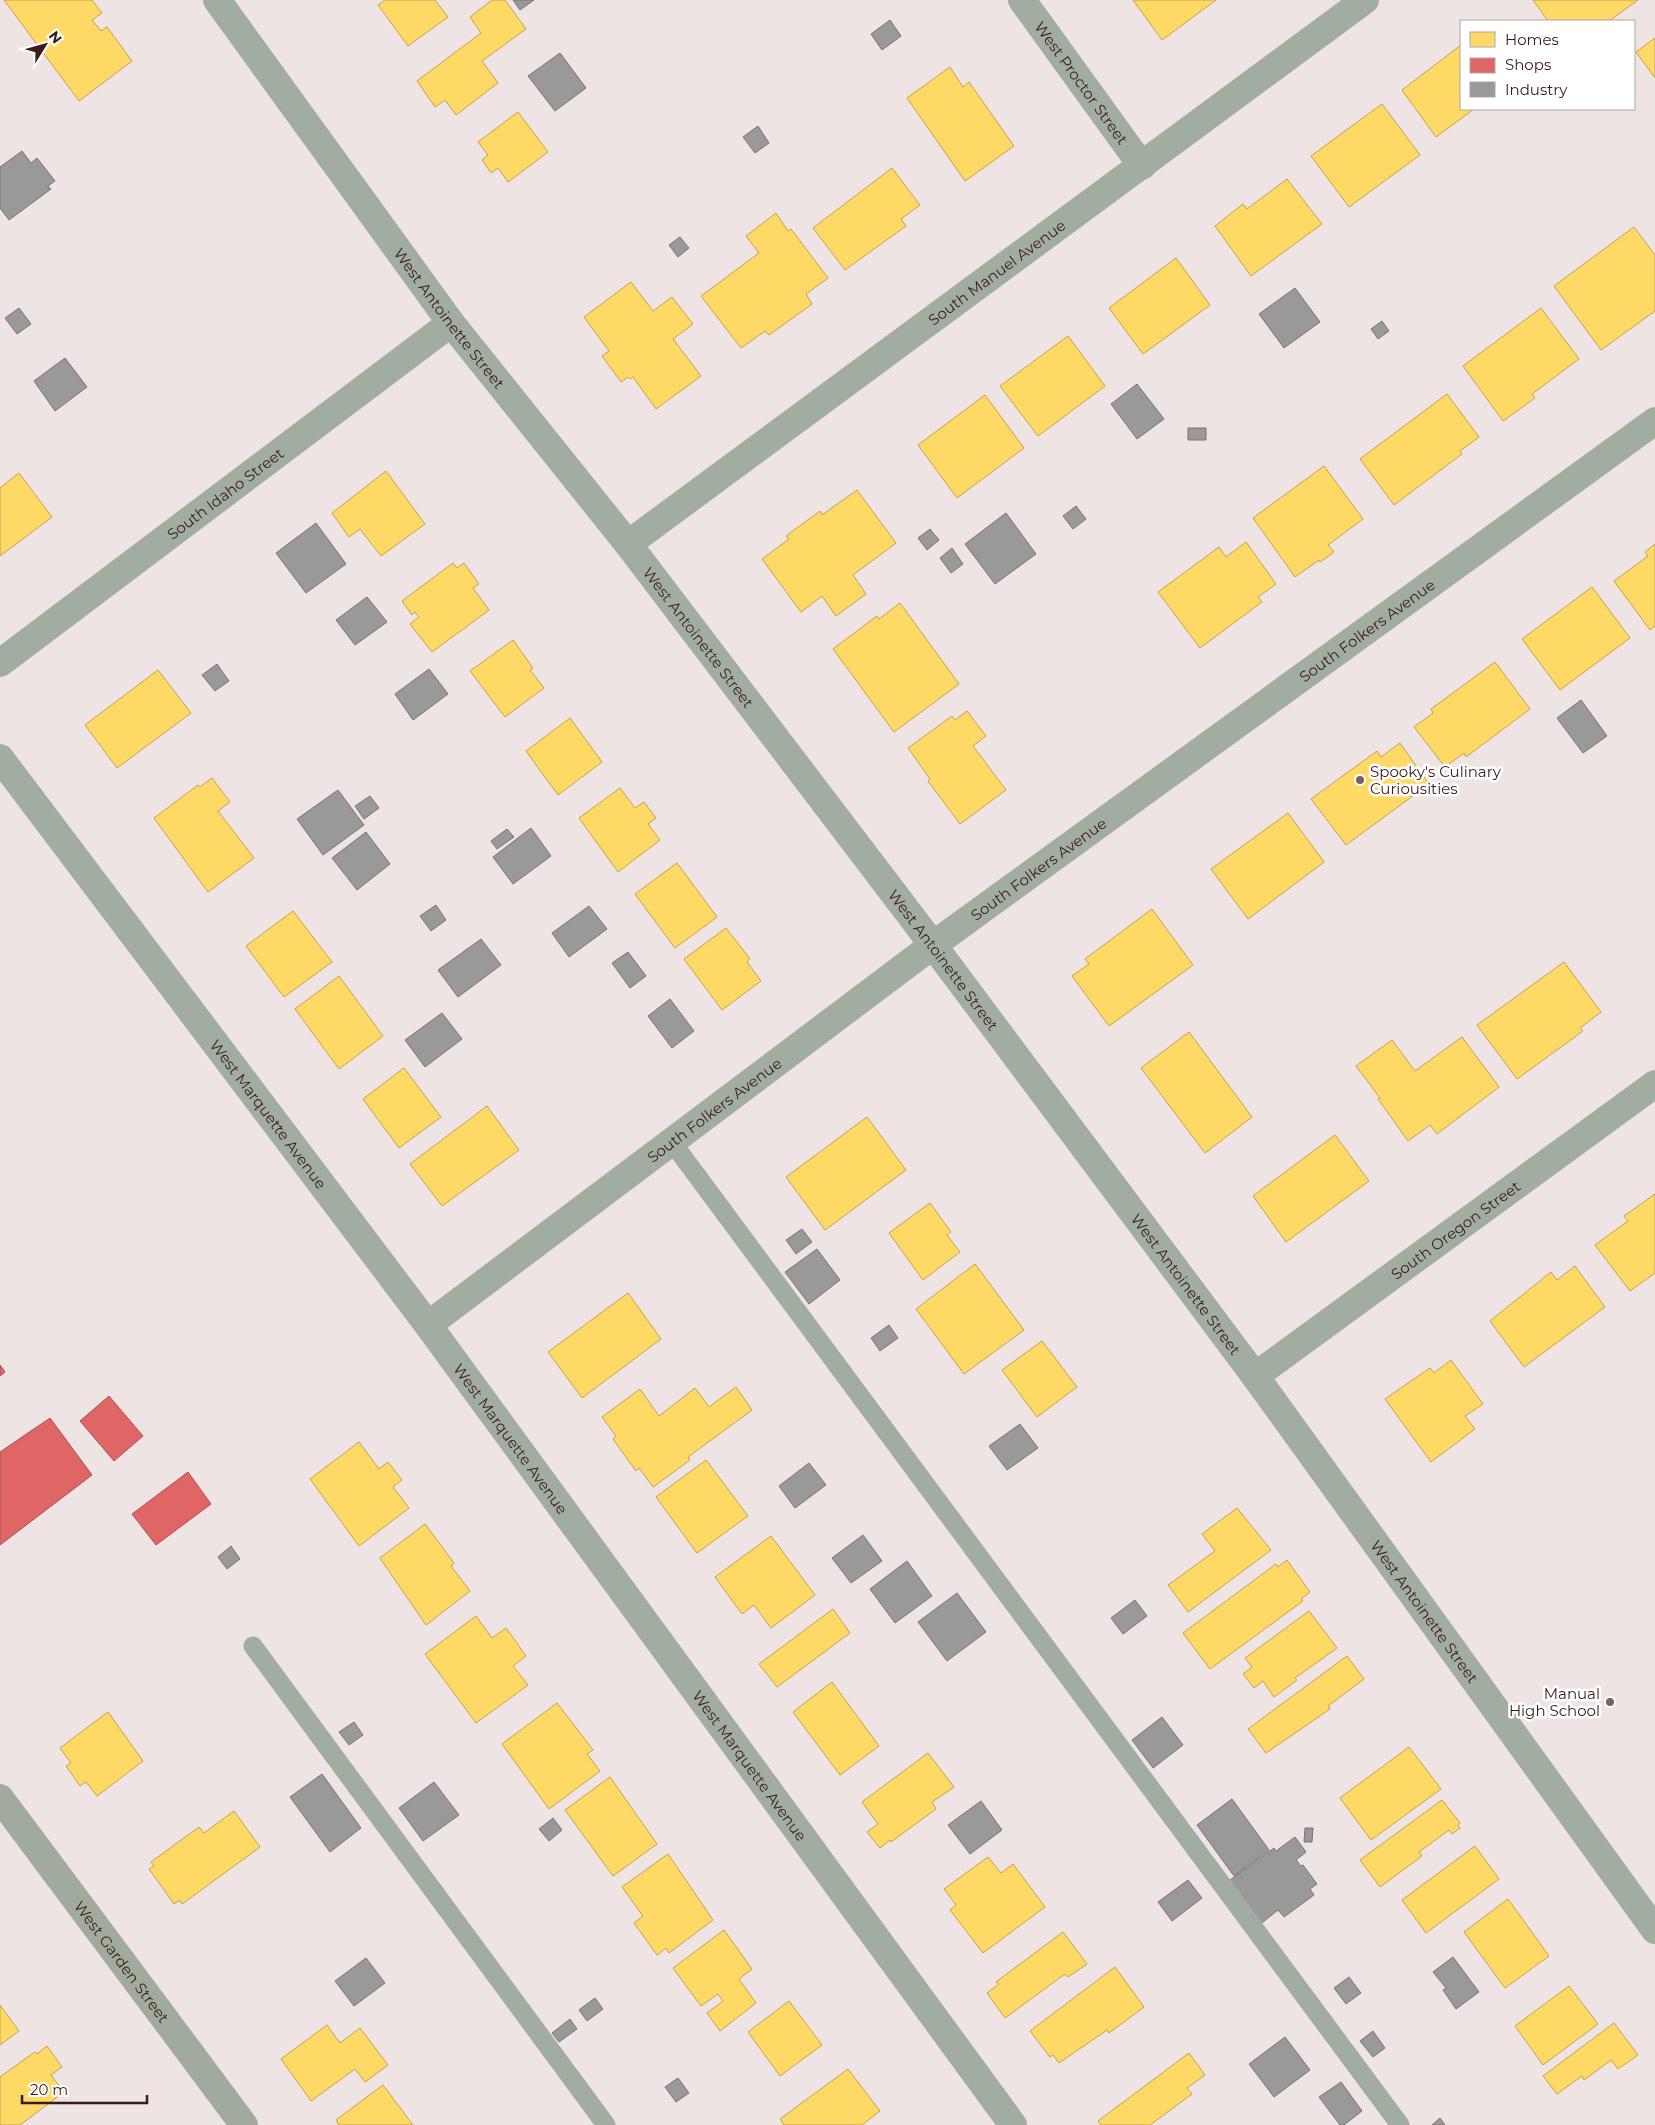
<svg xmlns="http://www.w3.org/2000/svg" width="1655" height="2125" font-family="Montserrat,sans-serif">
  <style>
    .homes { fill: #ffd966; stroke: #c4a04f }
    .shops { fill: #e06666; stroke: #ae504f }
    .industry { fill: #999; stroke: #7c7373 }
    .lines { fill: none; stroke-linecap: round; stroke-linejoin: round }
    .service { stroke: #a1ada0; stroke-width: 19 }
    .minor { stroke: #a1ada0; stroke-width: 28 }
    .secondary { stroke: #a0ab9e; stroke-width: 28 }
    .poi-dot { fill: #796160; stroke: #fff; stroke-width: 2 }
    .labels { text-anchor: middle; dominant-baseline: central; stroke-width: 5; stroke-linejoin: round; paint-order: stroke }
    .street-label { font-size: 15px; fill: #3a1b19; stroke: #fff }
    .poi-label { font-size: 15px; fill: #3a1b19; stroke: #fff; text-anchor: start }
  </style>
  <rect width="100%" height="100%" fill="#eee4e4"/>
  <path class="homes" d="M4,0H92L102,13L92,20L101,31L107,27L132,61L79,101Z
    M385,0H435L448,17L408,46L378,5Z
    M492,0H505L526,29L482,61L498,83L456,115L445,100L435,107L417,81L481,33L470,17Z
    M1133,0H1216L1162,40Z
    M1533,0H1638L1609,21H1548Z
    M1655,38V78L1636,52Z
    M1461,45V109H1474L1436,137L1402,90Z
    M950,67L963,87L969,82L1014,146L965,181L907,98Z
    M1382,104L1420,155L1349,207L1311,156Z
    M518,112L548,152L508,182L498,168L491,173L482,160L488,155L478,142Z
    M892,168L920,205L901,219L906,226L845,270L813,228Z
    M1287,179L1322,224L1251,276L1215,226L1243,204L1247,209Z
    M776,213L788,231L791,229L828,278L806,294L812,304L769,335L765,331L741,348L701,296L759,253L746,236Z
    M1634,227L1655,255V311L1601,350L1554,286Z
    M1176,258L1210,305L1143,354L1109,308Z
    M631,282L653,311L672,297L693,324L673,339L701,376L656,409L633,377L630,379L628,377L621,382L602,356L609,351L584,317Z
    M1541,308L1579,359L1532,394L1535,398L1503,421L1463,366Z
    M1068,336L1105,386L1038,436L1000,386Z
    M1447,394L1479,437L1460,451L1462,454L1394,505L1360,459Z
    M985,395L1024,448L957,498L918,445Z
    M1324,466L1363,519L1328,545L1334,552L1320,562L1319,560L1295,577L1253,518Z
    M386,471L425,524L381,556L360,529L349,537L332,513Z
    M19,473L52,517L0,556V488Z
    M857,490L896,543L853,575L866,594L836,616L822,596L801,612L762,559L789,539L786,536L820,511L822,515Z
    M1246,542L1276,584L1258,597L1262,602L1200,648L1158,592L1219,547L1226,557Z
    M1655,544V626L1650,630L1614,581L1648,556L1645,552Z
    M453,563L457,568L464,563L479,584L473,588L489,610L432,652L410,624L419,617L415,612L412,615L402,601Z
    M1592,587L1630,638L1560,690L1522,639Z
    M900,603L959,684L894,732L833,649L877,616L879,619Z
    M513,640L533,668L530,670L544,688L505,717L470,671Z
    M1495,662L1530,709L1466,757L1464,753L1445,767L1414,727L1433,713L1431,709Z
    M158,670L191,713L117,768L85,725Z
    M967,711L986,736L973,746L1006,790L960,824L928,781L930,779L908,748L952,716L955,720Z
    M570,718L602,762L558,795L526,751Z
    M1400,743L1429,784L1346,845L1311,799L1377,751L1381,757Z
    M212,778L230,802L218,811L254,858L208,892L154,818L198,785L200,787Z
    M620,788L635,808L644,802L656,818L648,824L660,840L618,872L579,818Z
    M1288,813L1324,862L1248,919L1211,869Z
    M677,863L717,917L675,948L635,894Z
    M1152,909L1193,965L1109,1026L1072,976L1089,964L1085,959Z
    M293,911L332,962L284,997L246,946Z
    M726,928L750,959L747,962L761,981L722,1010L684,959Z
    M1564,962L1601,1012L1580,1028L1583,1031L1517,1079L1477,1025Z
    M339,976L383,1036L339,1069L295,1009Z
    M1189,1032L1252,1117L1205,1153L1141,1068Z
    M1462,1037L1499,1087L1437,1134L1430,1125L1408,1141L1378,1099L1380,1098L1356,1066L1392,1040L1415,1071Z
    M404,1068L441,1117L399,1148L363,1099Z
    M487,1106L519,1150L442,1206L410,1164Z
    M867,1117L906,1170L825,1230L786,1177Z
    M1335,1135L1369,1181L1286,1242L1253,1196Z
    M1655,1194V1273L1630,1291L1595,1245L1628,1221L1624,1216Z
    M930,1203L951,1232L947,1235L960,1252L923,1280L889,1233Z
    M975,1264L1024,1330L964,1374L916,1309Z
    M1575,1266L1605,1307L1524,1367L1490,1321L1551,1272L1557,1280Z
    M628,1293L661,1339L582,1398L548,1352Z
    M1042,1341L1077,1387L1037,1417L1002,1370Z
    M1451,1360L1483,1404L1465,1416L1475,1429L1431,1462L1385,1399L1430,1368L1434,1373Z
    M736,1387L752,1410L688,1457L690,1460L653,1487L639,1468L636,1471L613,1439L616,1436L602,1417L640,1389L659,1416L695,1388L709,1407Z
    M359,1442L379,1469L388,1462L402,1480L393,1487L409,1508L359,1546L310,1479Z
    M706,1460L748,1516L697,1553L656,1497Z
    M1237,1508L1271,1550L1188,1612L1168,1585L1215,1551L1202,1534Z
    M425,1524L454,1563L451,1566L470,1591L426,1625L380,1558Z
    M771,1536L815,1595L771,1628L754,1605L742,1614L715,1577Z
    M1287,1560L1310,1592L1301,1599L1303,1601L1210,1669L1183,1633L1276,1564L1278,1567Z
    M833,1609L850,1633L777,1687L759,1664Z
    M1309,1611L1337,1648L1295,1678L1297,1680L1274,1697L1263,1681L1254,1688L1243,1674L1252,1667L1245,1658Z
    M476,1616L492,1638L506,1628L526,1656L513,1666L528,1685L476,1723L425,1654Z
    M1347,1656L1364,1679L1328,1706L1330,1709L1266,1753L1248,1729Z
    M832,1682L879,1746L840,1775L793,1712Z
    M557,1703L593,1750L587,1754L600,1771L549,1809L502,1744Z
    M108,1712L143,1761L97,1796L86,1782L80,1786L66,1766L71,1763L60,1748Z
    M1409,1747L1441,1789L1371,1840L1340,1798Z
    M928,1753L954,1787L932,1802L936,1809L891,1842L890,1840L880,1848L867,1832L878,1824L862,1802Z
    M610,1777L657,1844L613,1876L565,1810Z
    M1442,1800L1460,1823L1458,1825L1460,1828L1452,1834L1449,1830L1419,1852L1422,1856L1380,1887L1360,1860Z
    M234,1811L260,1847L182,1904L180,1900L174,1904L149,1869L154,1866L151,1862L199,1827L204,1833Z
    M1475,1846L1499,1879L1426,1933L1402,1900Z
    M668,1854L713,1920L669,1953L666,1948L657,1955L634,1923L643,1916L622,1887Z
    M988,1857L1001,1873L1013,1864L1045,1907L983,1953L950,1910L956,1905L944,1889Z
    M1508,1899L1549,1956L1505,1988L1464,1932Z
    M724,1930L752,1969L739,1979L756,2003L720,2031L707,2013L723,2001L718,1994L701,2006L673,1968Z
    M1063,1932L1087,1964L1068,1977L1065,1974L1005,2018L987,1993L999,1984L996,1982Z
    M1115,1967L1144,2007L1109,2033L1107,2030L1059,2063L1053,2055L1050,2057L1030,2031Z
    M1569,1986L1598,2024L1543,2065L1515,2026Z
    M789,2001L822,2045L780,2076L748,2032Z
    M0,2005L19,2031L0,2045Z
    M1614,2023L1638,2055L1618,2069L1611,2060L1584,2080L1582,2076L1557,2094L1543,2076Z
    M327,2025L340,2043L360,2028L388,2065L365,2082L355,2069L311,2101L281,2059Z
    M47,2046L62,2067L51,2075L64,2092L20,2125H0V2077L35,2052L37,2054Z
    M1189,2053L1205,2075L1187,2088L1192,2094L1150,2125H1101L1098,2121Z
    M848,2069L880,2111L862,2125H784L780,2119Z
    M383,2085L413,2125H339L336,2120Z"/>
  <path class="shops" d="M0,1365L5,1372L0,1376Z
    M109,1396L143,1436L114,1461L80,1421Z
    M50,1418L92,1475L0,1545V1452Z
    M188,1472L211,1504L156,1545L132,1514Z"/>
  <path class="industry" d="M513,0H534L520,10Z
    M890,20L901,36L882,50L871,34Z
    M560,53L586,88L555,111L528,76Z
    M758,126L769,143L755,153L743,137Z
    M22,151L31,163L37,158L55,181L48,186L51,189L9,220L0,208V167Z
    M680,237L689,248L678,257L669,245Z
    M1295,288L1320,322L1284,348L1259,314Z
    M19,308L31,324L17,334L5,318Z
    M1382,321L1389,331L1378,339L1371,329Z
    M65,358L87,387L55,411L34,381Z
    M1137,384L1164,419L1137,439L1111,404Z
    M1188,428H1206V440H1188Z
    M1076,506L1086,519L1073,529L1063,516Z
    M1006,513L1036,554L995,584L965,544Z
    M316,523L346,564L306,593L276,553Z
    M930,529L939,540L927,550L918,538Z
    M952,548L963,564L951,573L940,558Z
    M367,597L387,622L355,645L336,620Z
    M217,664L229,681L215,691L202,675Z
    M429,669L448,694L413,720L395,694Z
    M1581,700L1607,736L1583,753L1557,718Z
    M338,790L364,825L323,855L297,819Z
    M370,796L379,808L364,819L355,806Z
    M531,828L551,856L513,884L493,857Z
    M507,829L514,837L497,849L491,841Z
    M366,832L390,864L357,890L332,858Z
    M436,905L446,920L431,931L420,916Z
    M589,906L607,929L569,957L552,933Z
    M481,939L501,965L458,997L438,970Z
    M628,952L646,976L630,988L612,963Z
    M670,999L694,1031L672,1048L648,1016Z
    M442,1013L462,1039L425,1067L405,1040Z
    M802,1229L812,1242L796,1254L786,1240Z
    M817,1249L840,1280L809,1304L785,1272Z
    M889,1325L898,1338L880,1351L871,1338Z
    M1020,1424L1038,1448L1007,1470L989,1446Z
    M809,1463L826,1485L795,1508L779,1486Z
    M863,1535L882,1561L851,1583L832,1558Z
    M231,1546L240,1559L227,1569L218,1557Z
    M907,1561L932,1596L895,1623L870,1589Z
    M957,1593L986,1632L947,1661L918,1622Z
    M1135,1600L1147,1616L1123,1634L1111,1618Z
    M1162,1717L1183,1745L1153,1768L1132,1740Z
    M354,1722L363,1735L349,1745L339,1732Z
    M322,1774L361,1828L330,1852L290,1797Z
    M434,1782L459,1815L423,1841L399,1808Z
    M1232,1799L1269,1850L1234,1876L1197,1825Z
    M981,1801L1002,1830L970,1854L948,1825Z
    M553,1818L562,1830L549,1841L539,1829Z
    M1305,1828H1313L1312,1842H1304Z
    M1295,1837L1306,1852L1296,1860L1301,1866L1303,1865L1317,1884L1310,1889L1314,1895L1284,1917L1278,1910L1258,1926L1226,1883L1274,1848L1276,1851Z
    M1188,1880L1202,1898L1172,1921L1158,1902Z
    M1453,1957L1479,1992L1456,2009L1443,1990L1446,1988L1433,1972Z
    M366,1958L385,1983L354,2006L335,1981Z
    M1349,1977L1361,1993L1346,2004L1334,1988Z
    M595,1998L603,2009L587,2021L579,2010Z
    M570,2019L577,2029L559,2042L552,2033Z
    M1373,2031L1385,2048L1373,2057L1360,2041Z
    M1285,2037L1310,2070L1274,2097L1249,2064Z
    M678,2078L689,2093L676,2102L665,2087Z
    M1341,2082L1362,2111L1344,2125H1340L1319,2097Z
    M1440,2118L1445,2125H1432Z"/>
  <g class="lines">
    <path class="service" d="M672,1142L1400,2125
      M253,1646L606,2125"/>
    <g class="minor">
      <path id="s1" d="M217,0L451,323L628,544L933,945L1255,1376L1655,1930"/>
      <path id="s2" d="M1022,0L1142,166"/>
      <path id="s3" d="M628,544L1365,0"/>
      <path id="s4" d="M0,663L451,323"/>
      <path id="s5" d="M0,758L428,1325L1013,2125"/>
      <path id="s6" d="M428,1325L933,945L1655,421"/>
      <path id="s7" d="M1255,1376L1655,1084"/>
    </g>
    <path class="secondary" id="s8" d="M0,1798L244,2125"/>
  </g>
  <g class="poi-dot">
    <circle cx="1360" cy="780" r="5"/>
    <circle cx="1610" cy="1702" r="5"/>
  </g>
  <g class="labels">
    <g class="street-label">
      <text stroke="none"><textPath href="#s2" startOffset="102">West Proctor Street</textPath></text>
      <text stroke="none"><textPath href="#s3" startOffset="458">South Manuel Avenue</textPath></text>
      <text stroke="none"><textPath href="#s1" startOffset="394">West Antoinette Street</textPath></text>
      <text stroke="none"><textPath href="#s4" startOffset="282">South Idaho Street</textPath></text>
      <text stroke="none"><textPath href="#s6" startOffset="1168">South Folkers Avenue</textPath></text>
      <text stroke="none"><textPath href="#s1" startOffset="799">West Antoinette Street</textPath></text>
      <text stroke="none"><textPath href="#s6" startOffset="762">South Folkers Avenue</textPath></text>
      <text stroke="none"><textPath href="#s1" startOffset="1204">West Antoinette Street</textPath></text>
      <text stroke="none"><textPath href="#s6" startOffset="358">South Folkers Avenue</textPath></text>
      <text stroke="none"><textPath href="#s5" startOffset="446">West Marquette Avenue</textPath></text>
      <text stroke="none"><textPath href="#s7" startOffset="248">South Oregon Street</textPath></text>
      <text stroke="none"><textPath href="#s1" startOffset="1609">West Antoinette Street</textPath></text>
      <text stroke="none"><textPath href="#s5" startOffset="851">West Marquette Avenue</textPath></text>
      <text stroke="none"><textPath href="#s1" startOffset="2014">West Antoinette Street</textPath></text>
      <text stroke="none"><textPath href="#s5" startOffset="1256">West Marquette Avenue</textPath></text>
      <text stroke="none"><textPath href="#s8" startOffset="204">West Garden Street</textPath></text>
    </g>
    <g class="poi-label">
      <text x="1370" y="771">Spooky's Culinary<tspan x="1370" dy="17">Curiousities</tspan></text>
      <text x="1600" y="1693" text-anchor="end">Manual<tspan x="1600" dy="17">High School</tspan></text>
    </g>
  </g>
  <rect x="1460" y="20" width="175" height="90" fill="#ffffff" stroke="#b0a4a3"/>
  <rect x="1470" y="32" width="25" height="15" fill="#ffd966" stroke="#b0a4a3"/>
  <text x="1505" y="45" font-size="15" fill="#3a1b19">Homes</text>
  <rect x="1470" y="58" width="25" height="15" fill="#e06666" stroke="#b0a4a3"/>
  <text x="1505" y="70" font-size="15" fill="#3a1b19">Shops</text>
  <rect x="1470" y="82" width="25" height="15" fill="#999999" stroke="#b0a4a3"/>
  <text x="1505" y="95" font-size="15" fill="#3a1b19">Industry</text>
  <g transform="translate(45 45) rotate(53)" stroke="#ffffff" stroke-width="4" paint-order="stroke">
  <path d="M0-4L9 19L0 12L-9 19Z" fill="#3a1b19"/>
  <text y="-8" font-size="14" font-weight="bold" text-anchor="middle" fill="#3a1b19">N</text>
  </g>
  <path d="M22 2095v8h125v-8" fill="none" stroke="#3a1b19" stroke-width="2.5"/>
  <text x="30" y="2095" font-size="15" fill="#3a1b19" stroke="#ffffff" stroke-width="4" paint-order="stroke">20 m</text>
</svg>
